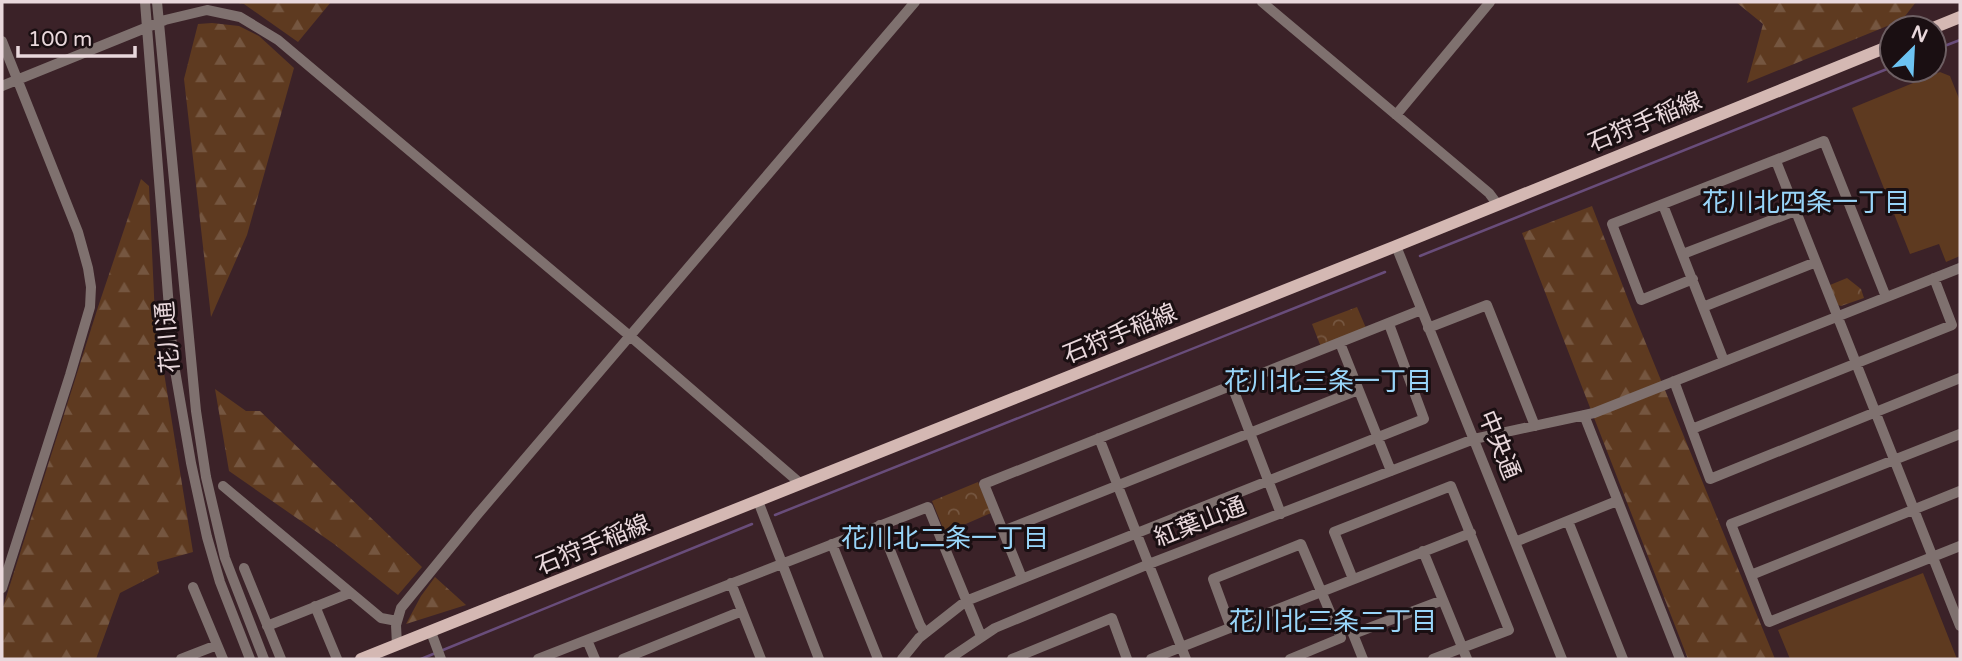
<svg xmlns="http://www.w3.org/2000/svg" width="1962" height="661" font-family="'Varela Round','Noto Sans JP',sans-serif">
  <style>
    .green { fill: #5e3a20 }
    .forest { fill: url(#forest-firs) }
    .park { fill: url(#park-crowns) }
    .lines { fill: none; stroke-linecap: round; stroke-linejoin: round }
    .stream { stroke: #694d7b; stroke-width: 2.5 }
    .minor { stroke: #7f716f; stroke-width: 10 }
    .major { stroke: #d4b8b3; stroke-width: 12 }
    .labels { text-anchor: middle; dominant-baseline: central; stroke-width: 6; stroke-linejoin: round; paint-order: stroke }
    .street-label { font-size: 24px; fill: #e9d8dc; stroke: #1a0f12 }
    .neighbourhood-label { font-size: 26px; fill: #98d5f9; stroke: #1a0f12 }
  </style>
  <defs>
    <pattern id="forest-firs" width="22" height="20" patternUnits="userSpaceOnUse" patternTransform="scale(1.75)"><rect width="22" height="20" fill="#5e3a20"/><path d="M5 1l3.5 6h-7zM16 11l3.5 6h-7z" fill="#755640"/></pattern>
    <pattern id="park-crowns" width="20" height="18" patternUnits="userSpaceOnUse" patternTransform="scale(1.75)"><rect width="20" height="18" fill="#5e3a20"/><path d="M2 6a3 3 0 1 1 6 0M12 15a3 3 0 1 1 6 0" fill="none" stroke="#755640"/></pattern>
  </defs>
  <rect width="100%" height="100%" fill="#3b2228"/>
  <path class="green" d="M1940,72L1950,76L1960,101V256L1946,262L1939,244L1910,254L1852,108Z
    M1923,573L1957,659H1790L1778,630Z"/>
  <path class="forest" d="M233,2H331L298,42L244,4Z
    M1736,2H1916L1902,20L1747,83L1763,24Z
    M212,23L239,26L259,36L294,68L247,235L211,317L184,79L198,24Z
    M141,179L149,186L155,317L193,552L157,562L159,573L120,593L96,659H2V610L98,307Z
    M1592,206L1631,307L1775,659H1688L1522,233Z
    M215,389L246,411H260L422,567L398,595L334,544L229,471Z
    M435,577L466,605L406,624L421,596Z"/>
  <path class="park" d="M1847,278L1861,289L1864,298L1841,306L1838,305L1830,285Z
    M1357,307L1366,328L1321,347L1312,324Z
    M978,482L991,513L945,533L932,501Z"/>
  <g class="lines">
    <path class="stream" d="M1934,50L1960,40
      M1420,256L1892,67
      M775,515L1385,272
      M421,659L752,524"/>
    <path class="minor" d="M145,2L173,359L191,463L207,537L220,582L250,659
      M157,2L196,411L206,477L225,558L264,659
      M1262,2L1489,193L1498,205
      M2,41L78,232L88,268L91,287L90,307L70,375L2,588
      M2,86L165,20L207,10L240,17L278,40L631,337L801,484
      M1396,115L1490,2
      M1776,161L1960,626
      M1663,205L1724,361
      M1396,246L1562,659
      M1683,254L1795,211
      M1693,279L1641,300L1612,224L1824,141L1886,297
      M1703,307L1816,262
      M1428,328L1487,305L1535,426
      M1340,343L1391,471
      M1674,381L1710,479L1960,378
      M1232,386L1281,514
      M1584,415L1680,659
      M1692,429L1952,325L1934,278
      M1960,434L1731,524L1769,622L1960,546
      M1099,438L1186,659
      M223,486L381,618L397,621
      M758,501L819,659
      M1568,521L1623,659
      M880,525L920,625L925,633
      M1003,531L1358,390
      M1515,542L1617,501
      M832,544L878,659
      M1423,551L1467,659
      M244,568L281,659
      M1751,575L1960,491
      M1022,578L984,484L1421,310
      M1353,579L1334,532L1451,486L1509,630L1433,659
      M731,583L761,659
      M193,587L223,659
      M315,606L337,659
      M267,626L350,593
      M1231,628L1213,579L1301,544L1341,638L1290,659
      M431,632L441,659
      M587,640L595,659
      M397,645L396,625L401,608L477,515L915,2
      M181,659L217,645
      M538,659L928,507L981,636
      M623,659L742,611
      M902,659L919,638L966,601L1424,419L1389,324
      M949,659L995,628L1149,564L1474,439L1594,413L1960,268
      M1012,659L1112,618L1127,659
      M1151,659L1471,533
      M1363,659L1353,634L1443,600"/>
    <path class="major" d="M1933,28L1960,17
      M361,659L1396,246L1892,45"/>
  </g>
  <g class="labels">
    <g class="street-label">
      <text transform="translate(1645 122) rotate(-22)">石狩手稲線</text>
      <text transform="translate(1120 334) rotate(-22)">石狩手稲線</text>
      <text transform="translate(168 337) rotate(-95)">花川通</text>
      <text transform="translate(1499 445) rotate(68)">中央通</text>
      <text transform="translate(1200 522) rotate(-21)">紅葉山通</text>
      <text transform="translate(593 545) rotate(-22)">石狩手稲線</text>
    </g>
    <g class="neighbourhood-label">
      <text x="1806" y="202">花川北四条一丁目</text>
      <text x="1328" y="381">花川北三条一丁目</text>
      <text x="945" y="538">花川北二条一丁目</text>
      <text x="1333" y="621">花川北三条二丁目</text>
    </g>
  </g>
  <rect width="1962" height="661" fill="none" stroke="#e9d8dc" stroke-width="7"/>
  <g transform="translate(1913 49) rotate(24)"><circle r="33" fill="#1a0f12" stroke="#6d5f63" stroke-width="2"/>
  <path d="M0-5L12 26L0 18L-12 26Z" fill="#6cc3f2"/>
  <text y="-10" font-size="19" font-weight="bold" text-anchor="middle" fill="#e9d8dc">N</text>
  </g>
  <path d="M18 46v10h117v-10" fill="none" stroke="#e9d8dc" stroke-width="3.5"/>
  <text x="28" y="46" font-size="21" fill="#e9d8dc" stroke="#1a0f12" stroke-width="5" paint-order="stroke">100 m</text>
</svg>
